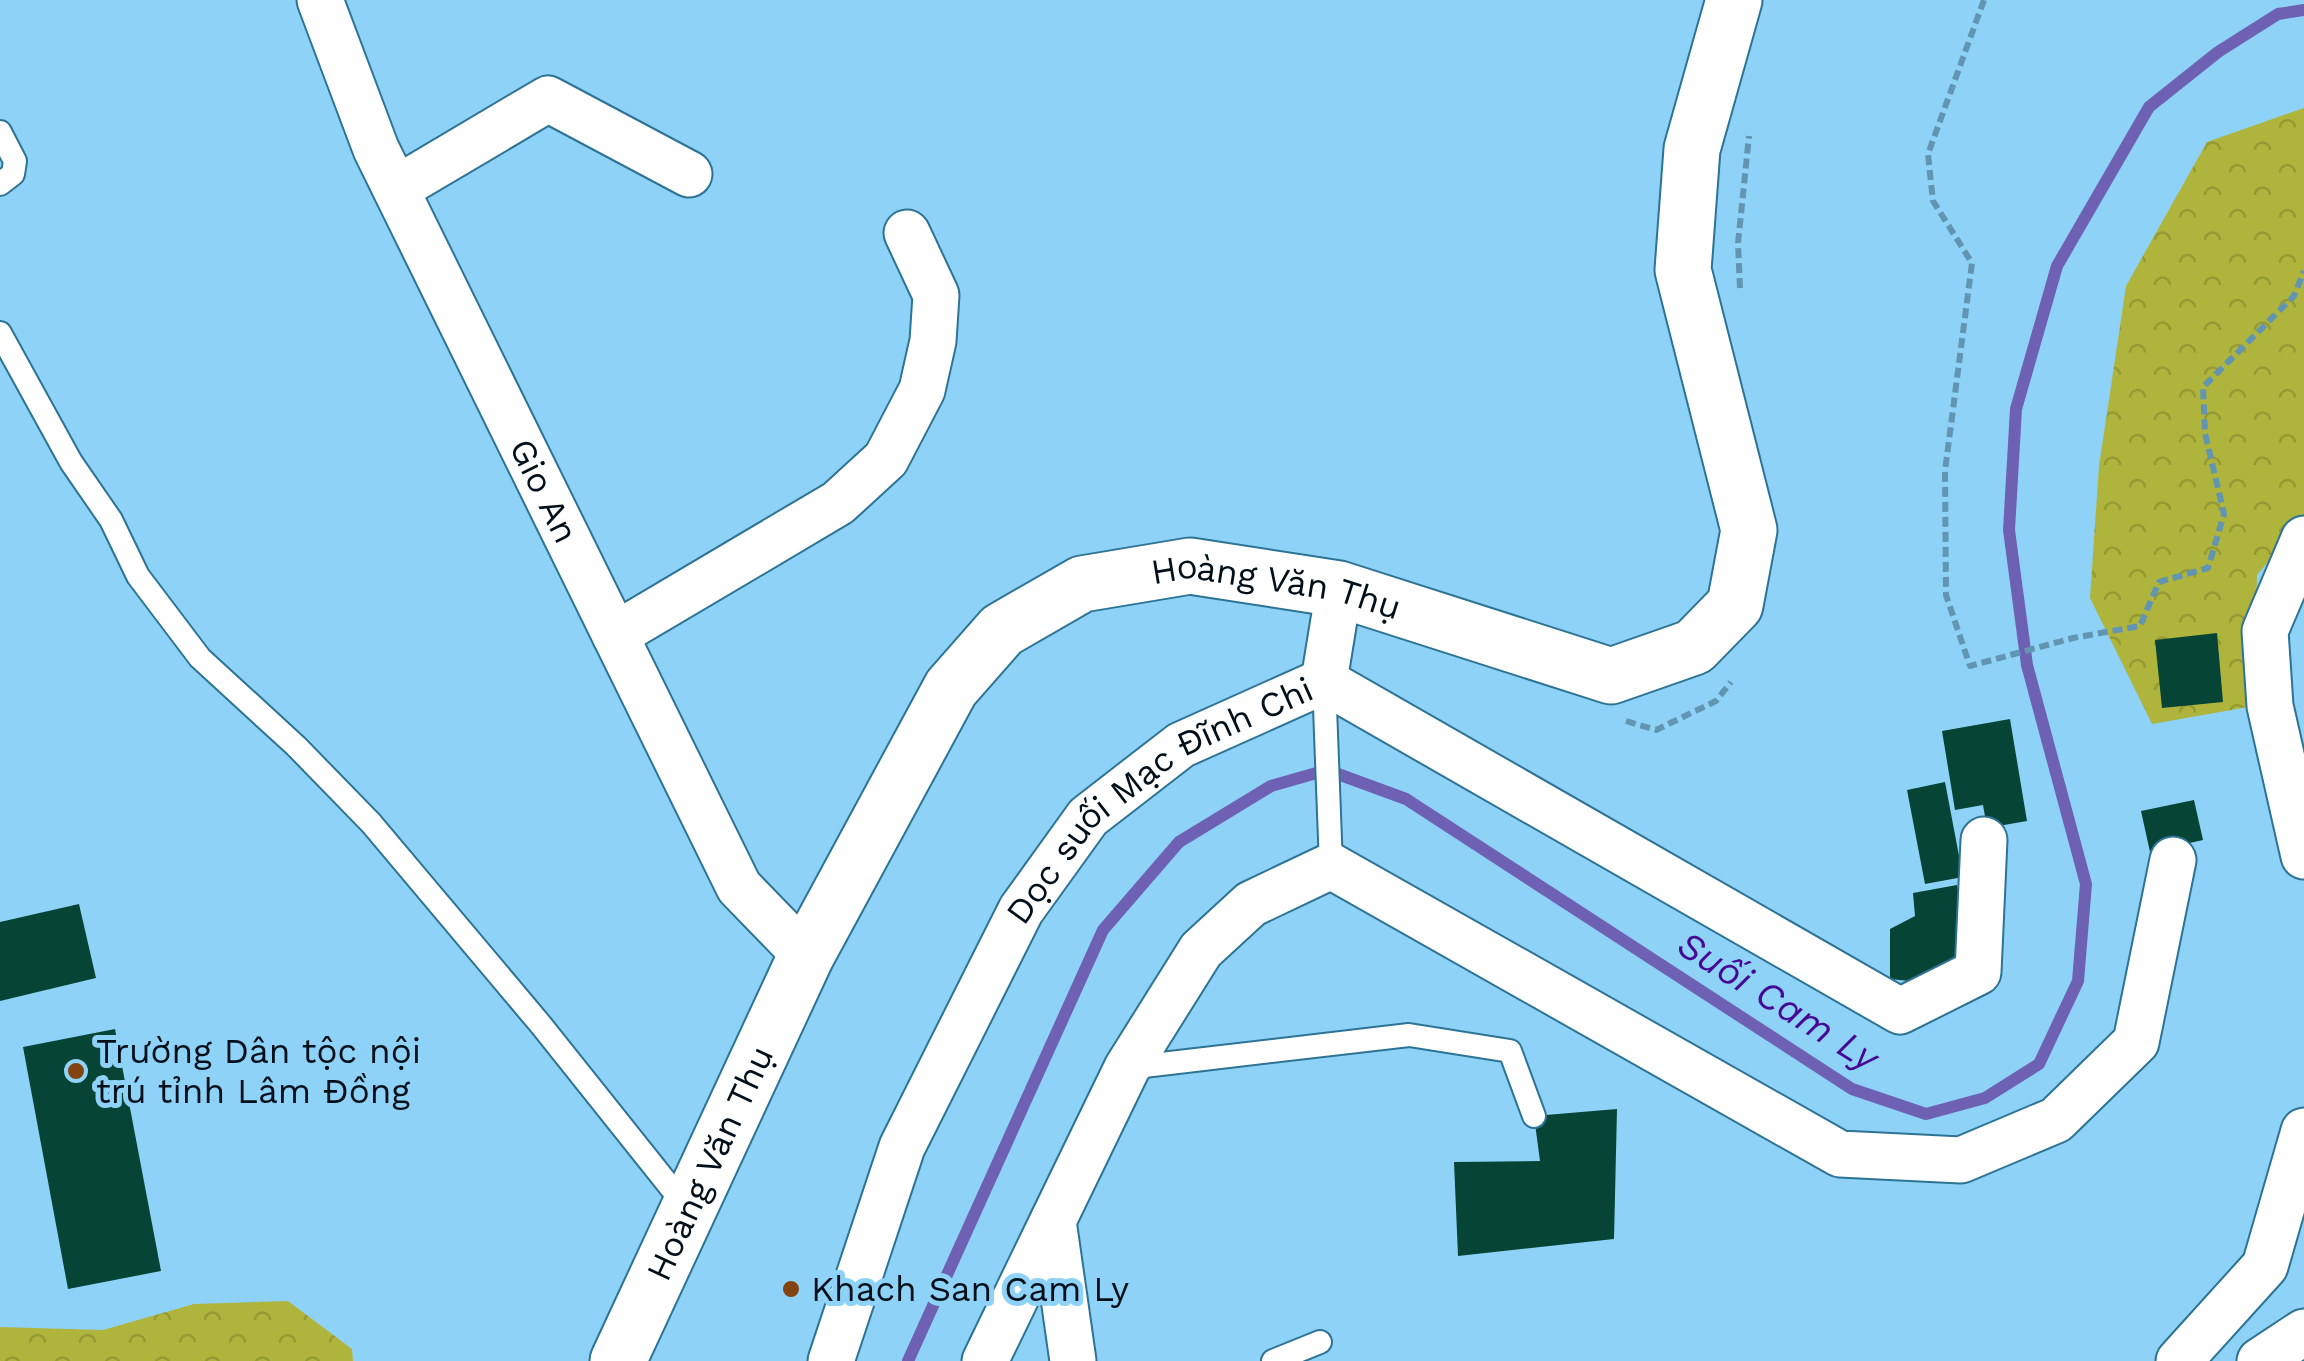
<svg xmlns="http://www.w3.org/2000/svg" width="2304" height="1361" font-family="'Work Sans',sans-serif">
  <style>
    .forest { fill: url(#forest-crowns) }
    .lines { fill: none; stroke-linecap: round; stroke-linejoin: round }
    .stream { stroke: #6e61b3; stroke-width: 12 }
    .building { fill: #064536 }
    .lane-casing { stroke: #2d7394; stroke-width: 26 }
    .street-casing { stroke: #2d7394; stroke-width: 49 }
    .primary-casing { stroke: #2d7394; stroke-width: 59 }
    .path { stroke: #6195b1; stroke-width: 6; stroke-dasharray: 10 5; stroke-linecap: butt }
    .lane { stroke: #fff; stroke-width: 22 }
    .street { stroke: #fff; stroke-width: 45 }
    .primary { stroke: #fff; stroke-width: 55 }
    .poi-dot { fill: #844211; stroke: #8ed3f7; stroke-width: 4 }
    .labels { text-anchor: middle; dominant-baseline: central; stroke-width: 10; stroke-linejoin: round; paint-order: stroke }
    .street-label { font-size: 35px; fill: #000f19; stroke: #8ed3f7 }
    .poi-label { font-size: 35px; fill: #000f19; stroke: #8ed3f7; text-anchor: start }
    .water-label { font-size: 38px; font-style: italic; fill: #450995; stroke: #8ed3f7 }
  </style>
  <defs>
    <pattern id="forest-crowns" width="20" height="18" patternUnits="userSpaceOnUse" patternTransform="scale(2.5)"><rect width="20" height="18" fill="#afb43c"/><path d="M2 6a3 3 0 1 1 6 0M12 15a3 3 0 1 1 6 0" fill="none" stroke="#959a34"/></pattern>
  </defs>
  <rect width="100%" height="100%" fill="#8ed3f7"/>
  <path class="forest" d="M2304,108V519L2257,575L2254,706L2152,724L2090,598L2099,466L2126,286L2207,142Z
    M288,1301L352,1349L353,1361H0V1327L103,1330L194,1304Z"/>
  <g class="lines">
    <path class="stream" d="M908,1361L1103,930L1179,842L1271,786L1327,770L1406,799L1852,1089L1926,1114L1985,1098L2039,1064L2078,981L2086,884L2027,665L2009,530L2016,409L2057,266L2149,107L2218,52L2278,14L2304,10"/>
  </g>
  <path class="building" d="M2217,633L2223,702L2162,708L2155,640Z
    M2010,719L2027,821L1987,828L1983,805L1955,810L1942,731Z
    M1945,782L1963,877L1925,884L1907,790Z
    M2194,800L2203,840L2150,852L2141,811Z
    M1957,885L1966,921L1953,967L1919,982L1890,979V929L1915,916L1913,893Z
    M79,904L96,978L0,1001V922Z
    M115,1029L161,1271L68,1289L23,1047Z
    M1617,1109L1614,1239L1458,1256L1454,1162L1540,1161L1534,1116Z"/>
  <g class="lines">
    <g class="lane-casing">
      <path id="lane" d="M0,132L15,161L13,174L0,184
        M0,333L71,462L111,520L138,576L200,658L296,746L371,823L541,1025L687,1208
        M1324,681L1331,866
        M1127,1068L1409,1035L1510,1051L1534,1116
        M1273,1361L1320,1342"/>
    </g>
    <g class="street-casing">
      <g id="street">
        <path id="s1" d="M320,0L376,149L739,887L806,956"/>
        <path d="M396,189L548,99L689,174"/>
        <path d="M2304,539L2265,631L2270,706L2304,856"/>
        <path d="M615,635L838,503L886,459L922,390L933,341L936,295L907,233"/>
        <path d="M1324,681L1339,589"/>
        <path d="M1053,1221L1073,1361"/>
        <path id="s2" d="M831,1361L902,1147L1021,910L1088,817L1181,745L1324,681L1900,1011L1978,972L1984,840"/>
        <path d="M985,1361L1127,1068L1201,950L1251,904L1331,866L1840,1154L1961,1160L2056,1120L2136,1042L2173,860"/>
        <path d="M2179,1361L2265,1266L2304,1131"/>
        <path d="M2260,1361L2304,1332"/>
      </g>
    </g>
    <g class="primary-casing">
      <g id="primary">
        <path id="s3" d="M618,1361L806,956L951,688L1002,630L1082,584L1190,566L1339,589L1611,676L1694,647L1735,605L1749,530L1683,270L1692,149L1734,0"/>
      </g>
    </g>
    <path class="path" d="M1984,0L1928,154L1933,201L1972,263L1945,471L1946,595L1970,666L2073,638L2140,626L2159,582L2208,568L2224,514L2205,433L2203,387L2294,296L2304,271
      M1740,288L1738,243L1749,136
      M1626,721L1656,730L1716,701L1731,682"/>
    <use href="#lane" class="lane"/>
    <use href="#street" class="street"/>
    <use href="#primary" class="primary"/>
  </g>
  <g class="poi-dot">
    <circle cx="76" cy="1071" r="10"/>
    <circle cx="791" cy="1289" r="10"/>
  </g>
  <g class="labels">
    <g class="street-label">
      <text stroke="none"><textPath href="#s1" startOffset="540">Gio An</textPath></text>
      <text stroke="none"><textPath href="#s3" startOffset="1118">Hoàng Văn Thụ</textPath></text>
      <text stroke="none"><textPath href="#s2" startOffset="672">Dọc suối Mạc Đĩnh Chi</textPath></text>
      <text stroke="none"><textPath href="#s3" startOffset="218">Hoàng Văn Thụ</textPath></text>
    </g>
    <g class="poi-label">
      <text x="96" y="1051">Trường Dân tộc nội<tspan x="96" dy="40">trú tỉnh Lâm Đồng</tspan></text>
      <text x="811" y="1289">Khach San Cam Ly</text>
    </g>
    <g class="water-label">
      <text transform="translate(1778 1001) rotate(32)">Suối Cam Ly</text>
    </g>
  </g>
</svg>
